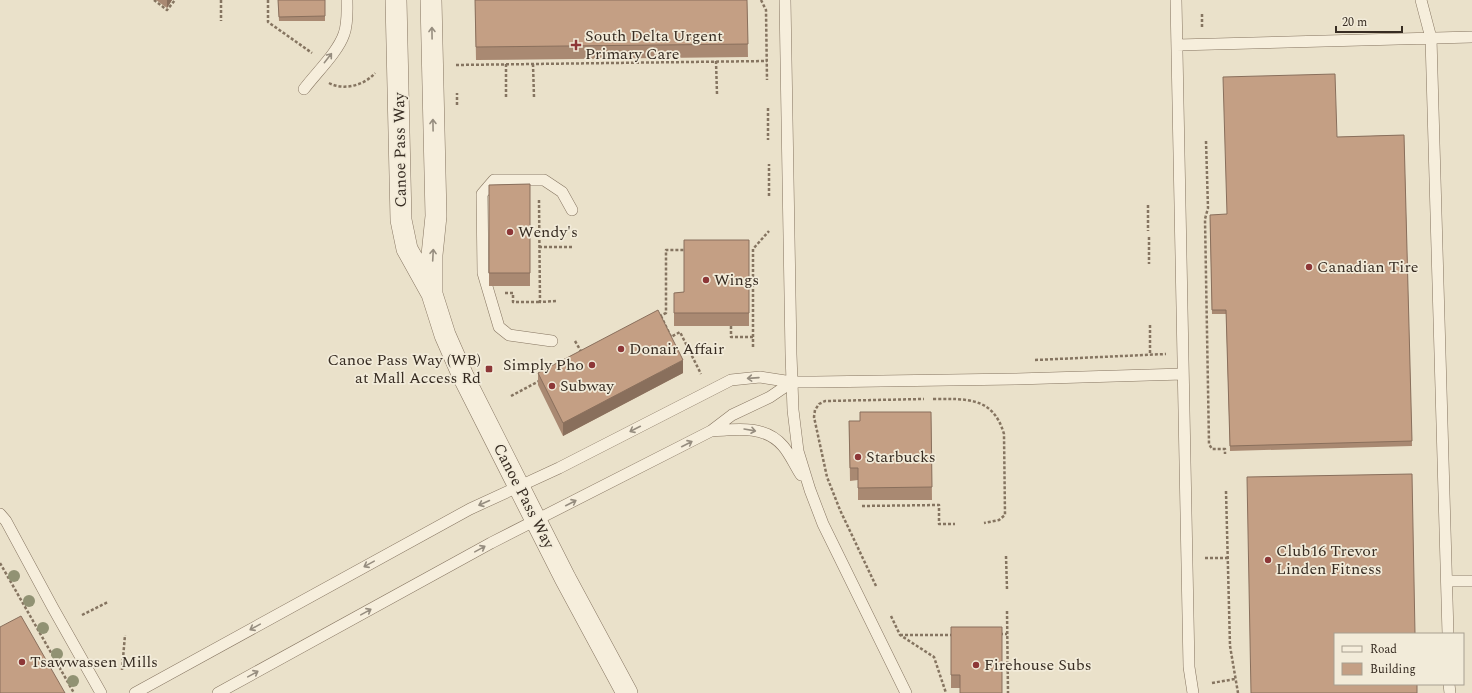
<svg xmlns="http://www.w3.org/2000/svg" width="1472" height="693" font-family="Spectral,serif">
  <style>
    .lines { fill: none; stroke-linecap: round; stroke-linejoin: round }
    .service-casing { stroke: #857460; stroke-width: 12 }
    .minor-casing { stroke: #857460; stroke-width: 22 }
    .path { stroke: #857460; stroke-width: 2.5; stroke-dasharray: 3 2; stroke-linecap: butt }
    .service { stroke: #f6eedc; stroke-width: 11 }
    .minor { stroke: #f6eedc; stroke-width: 21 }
    .tree { fill: #919273 }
    .wall { fill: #a98972 }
    .shaded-wall { fill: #896f5c }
    .building { fill: #c49f84; stroke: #896f5c }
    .oneway { stroke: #968d7f }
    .poi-dot { fill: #8d3737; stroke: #f2ebd9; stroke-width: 1.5 }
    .labels { text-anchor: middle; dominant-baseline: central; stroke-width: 3.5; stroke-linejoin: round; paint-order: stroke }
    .poi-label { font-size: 16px; fill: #372c22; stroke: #f2ebd9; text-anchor: start }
    .street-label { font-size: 16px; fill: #372c22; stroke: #f2ebd9 }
  </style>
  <rect width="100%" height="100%" fill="#eae1ca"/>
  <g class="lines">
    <g class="service-casing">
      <path id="service" d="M785,0L791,354L793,410L798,451L810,490L823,524L906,693
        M1176,0L1189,667L1193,693
        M1421,0L1431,38L1448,634
        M1177,45L1472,37
        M304,89C316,73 338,52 344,34C348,23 347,11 347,0
        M552,341L509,335L499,327L483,273L482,194L494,180H544L562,192L572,210
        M712,431C737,429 765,425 783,446C790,454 795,466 801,475
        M0,514L6,521L53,608L101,693
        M1447,581H1472
        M1449,684L1450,693
        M135,693L470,509L559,468L731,380L760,377L792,382H815L1016,379L1183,374
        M218,693L491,543L711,431L732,415L770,397L792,382"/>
    </g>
    <g class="minor-casing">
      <path id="minor" d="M396,0L401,220L407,249L432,294L445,335L463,376L565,578L627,693
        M431,0L436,216L432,255V293"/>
    </g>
    <path class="path" d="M154,0L167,10L175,0
      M221,0V21
      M268,0V22L312,53
      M761,0L766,10L767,80
      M1202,14V28
      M716,61L717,94
      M506,64V98
      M533,64L534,97
      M456,65L767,61
      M329,83C344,91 365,85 375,73
      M457,105V93
      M768,108V140
      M1206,141L1208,208L1205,219L1209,444L1212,449H1225V454
      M769,196V164
      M539,200L540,302L557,301
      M1148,205V231
      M1149,237V264
      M539,247H572
      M505,293H513V302H540
      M659,316L666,313V250H686
      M661,316L671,337L680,332L701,374
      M1150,325V355
      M731,326V337H753
      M575,341L582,353
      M753,347V249L769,231
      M1035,360L1166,354
      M511,396L541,380
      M933,399C966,399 993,396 1004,434L1005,515L999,520L984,523
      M1226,491L1230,646L1238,693
      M862,506L939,505V524H955
      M1006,556L1007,589
      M1205,558H1228
      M0,563L74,693
      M876,586L840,510L827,477L814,417L815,410L819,404L825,401L924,399
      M1007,611L1008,693
      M82,615L108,602
      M891,616L900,635L934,657L946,693
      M1000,634H1007
      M900,635H953
      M122,670L125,635
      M1212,683L1235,679"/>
    <use href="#service" class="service"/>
    <use href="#minor" class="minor"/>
  </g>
  <g class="tree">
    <circle cx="14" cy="576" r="6"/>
    <circle cx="29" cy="601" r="6"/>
    <circle cx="43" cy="628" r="6"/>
    <circle cx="57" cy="654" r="6"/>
    <circle cx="73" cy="681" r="6"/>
  </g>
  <path class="wall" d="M156,0H172L167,8Z
    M278,0H325V21H279Z
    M475,0H747L748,57L476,60Z
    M1404,135L1412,446L1230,451L1226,314H1212L1210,220L1227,214L1337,137Z
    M530,184V286H489V185Z
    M749,240V326H674V293L684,292Z
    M538,373H683L563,436L538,385Z
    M931,412L932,500H858V480L850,481L849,421H860Z
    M951,627L1002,693L960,688H951Z"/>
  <path class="shaded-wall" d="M167,0H172L167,8Z
    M683,360V373L563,436V423Z"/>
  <path class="building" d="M278,0H325V16L279,17Z
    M475,0H747L748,44L476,47Z
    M1335,74L1337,137L1404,135L1412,441L1230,446L1226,310H1212L1210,215L1227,214L1223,77Z
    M530,184V273H489V185Z
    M684,240H749V313H674V293L684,292Z
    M658,310L683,360L563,423L538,373Z
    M860,412H931L932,487L858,488V468H850L849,421H860Z
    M1412,474L1415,634H1335V684H1417V693H1251L1247,477Z
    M21,616L65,693H0V627Z
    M951,627H1002V693H960V675H951Z"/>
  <defs><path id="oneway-shaft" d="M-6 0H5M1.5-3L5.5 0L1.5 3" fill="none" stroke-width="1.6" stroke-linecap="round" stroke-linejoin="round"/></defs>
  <g class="oneway">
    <use href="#oneway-shaft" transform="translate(432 33) rotate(-91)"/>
    <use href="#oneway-shaft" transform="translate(328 58) rotate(-52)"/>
    <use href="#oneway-shaft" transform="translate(433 125) rotate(-91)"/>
    <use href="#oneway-shaft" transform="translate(433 255) rotate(-87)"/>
    <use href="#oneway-shaft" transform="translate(753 378) rotate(176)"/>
    <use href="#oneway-shaft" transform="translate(635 429) rotate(153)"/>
    <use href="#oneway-shaft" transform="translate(750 430) rotate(10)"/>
    <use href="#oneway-shaft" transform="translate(687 444) rotate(-27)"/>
    <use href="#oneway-shaft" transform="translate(484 503) rotate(156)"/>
    <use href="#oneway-shaft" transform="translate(571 503) rotate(-27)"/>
    <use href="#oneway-shaft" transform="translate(480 549) rotate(-29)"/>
    <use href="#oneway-shaft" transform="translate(369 564) rotate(151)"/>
    <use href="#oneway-shaft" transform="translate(366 612) rotate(-29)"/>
    <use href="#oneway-shaft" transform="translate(255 627) rotate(151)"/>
    <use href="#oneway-shaft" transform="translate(253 674) rotate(-29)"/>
  </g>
  <g class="poi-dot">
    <path d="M574 39h4v4h4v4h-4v4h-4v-4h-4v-4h4z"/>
    <circle cx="510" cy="232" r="4"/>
    <circle cx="1309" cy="267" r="4"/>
    <circle cx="706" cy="280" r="4"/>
    <circle cx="621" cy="349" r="4"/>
    <circle cx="592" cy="365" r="4"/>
    <rect x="485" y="365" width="8" height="8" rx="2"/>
    <circle cx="552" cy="386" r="4"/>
    <circle cx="858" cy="457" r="4"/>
    <circle cx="1268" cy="560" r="4"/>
    <circle cx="22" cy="662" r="4"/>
    <circle cx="976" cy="665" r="4"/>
  </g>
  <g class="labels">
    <g class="poi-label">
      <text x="585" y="36">South Delta Urgent<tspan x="585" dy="18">Primary Care</tspan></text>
      <text x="518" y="232">Wendy's</text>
      <text x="1317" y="267">Canadian Tire</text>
      <text x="714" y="280">Wings</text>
      <text x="629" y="349">Donair Affair</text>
      <text x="481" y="360" text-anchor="end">Canoe Pass Way (WB)<tspan x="481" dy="18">at Mall Access Rd</tspan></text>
      <text x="584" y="365" text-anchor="end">Simply Pho</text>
      <text x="560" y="386">Subway</text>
      <text x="866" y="457">Starbucks</text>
      <text x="1276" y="551">Club16 Trevor<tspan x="1276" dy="18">Linden Fitness</tspan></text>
      <text x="30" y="662">Tsawwassen Mills</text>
      <text x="984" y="665">Firehouse Subs</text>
    </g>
    <g class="street-label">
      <text transform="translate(400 150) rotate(-91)">Canoe Pass Way</text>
      <text transform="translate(524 496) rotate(63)">Canoe Pass Way</text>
    </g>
  </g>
  <rect x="1334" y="633" width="130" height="52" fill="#f2ebd9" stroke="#a79f90"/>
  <rect x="1342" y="646" width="20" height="6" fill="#f6eedc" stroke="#a79f90"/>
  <text x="1370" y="653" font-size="12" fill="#372c22">Road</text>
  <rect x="1342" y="663" width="20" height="12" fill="#c49f84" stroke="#a79f90"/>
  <text x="1370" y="673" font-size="12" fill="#372c22">Building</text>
  <path d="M1336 26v6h66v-6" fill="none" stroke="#372c22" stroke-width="2"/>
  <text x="1342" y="26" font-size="12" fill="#372c22" stroke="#f2ebd9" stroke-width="3" paint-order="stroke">20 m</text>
</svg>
